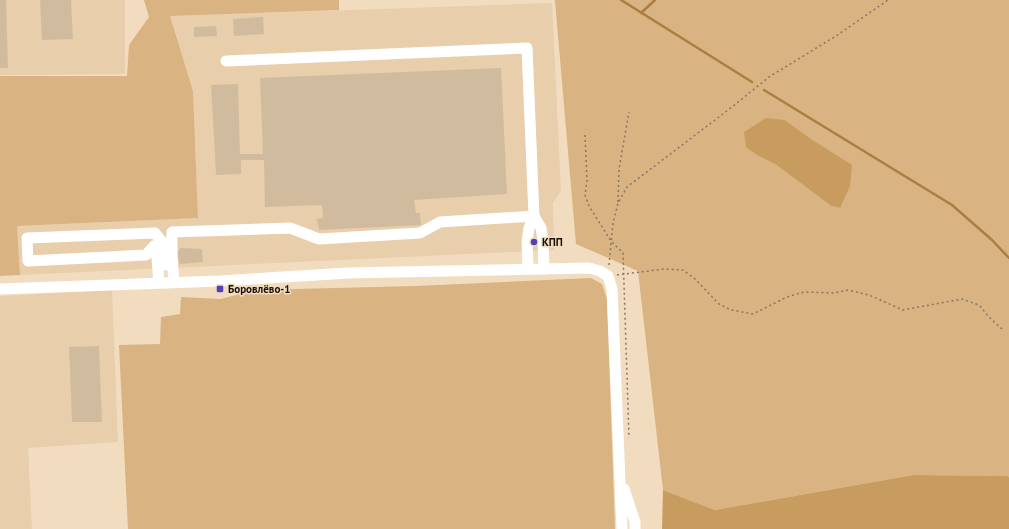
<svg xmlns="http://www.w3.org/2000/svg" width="1009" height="529" font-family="'PT Sans',sans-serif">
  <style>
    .built { fill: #e9ceab }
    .green { fill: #d9b381; fill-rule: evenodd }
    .forest { fill: #c89c5f }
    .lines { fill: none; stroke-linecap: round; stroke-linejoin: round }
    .stream { stroke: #aa7e42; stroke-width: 2.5 }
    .building { fill: #d1bb9f }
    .path { stroke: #867764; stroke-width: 1.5; stroke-dasharray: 2 3; stroke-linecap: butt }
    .minor { stroke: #fff; stroke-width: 11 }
    .poi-dot { fill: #5341b9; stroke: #f2dcbf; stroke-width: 1.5 }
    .labels { text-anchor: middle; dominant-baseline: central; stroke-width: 3; stroke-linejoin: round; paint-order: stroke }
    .poi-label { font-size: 11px; font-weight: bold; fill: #181007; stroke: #f2dcbf; text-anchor: start }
  </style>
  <rect width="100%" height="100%" fill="#f2dcbf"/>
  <path class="built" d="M0,0H125V74L0,75Z
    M552,3L561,191L553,203L554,250L20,275L17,226L198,218L193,91L170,16Z
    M112,290L118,442L28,448L32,529H0V296Z"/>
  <path class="green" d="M144,0H339V10L170,16L193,91L198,218L17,226L20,275L0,276V76H127L129,45L149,17Z
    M554,0H1009V477L1007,476L913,475L715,510L663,490L638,271L576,244L555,1ZM785,120L814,141L840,208L831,206L775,164Z
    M591,278L602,284L607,299L615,529H128L119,345L160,344L161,317L180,314L181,297L221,299L254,290L416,286Z"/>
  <path class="forest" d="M766,118L785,120L814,141L852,165L850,186L840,208L831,206L775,164L757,155L746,147L744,132Z
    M913,475L1007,476L1009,477V529H662L663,490L715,510Z"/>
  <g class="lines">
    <path class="stream" d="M621,0L752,82
      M641,13L655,0
      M764,90L952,205L992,240L1009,258"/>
  </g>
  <path class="building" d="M0,0H6L8,68H0Z
    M40,0H71L73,39L42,40Z
    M263,17L264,34L234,36L233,19Z
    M216,26L217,36L194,37V27Z
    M501,68L507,194L414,200L416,213H420L421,225L319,230L317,219L323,218L322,205L265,207L264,160H241V174L216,175L211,85L238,84L240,154H263L260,78Z
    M536,238V245H531V239Z
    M180,248L202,249L203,262L180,264L179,262L178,252Z
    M99,346L102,422H72L69,347Z"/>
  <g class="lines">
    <path class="path" d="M585,135L587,180L585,195L589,206L611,241L623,253L629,438
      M618,202L619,169L629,112
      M609,265L613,223L618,203L627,187L732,107L769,77L836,36L888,0
      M617,275L664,269L683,270L695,279L719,304L731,310L753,314L787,297L804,292L834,293L848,290L869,295L903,310L962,299L979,305L989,317L1003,330"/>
    <path class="minor" d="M226,61L527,48L534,216L541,228L543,240L544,269
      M528,269L527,241L529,228L534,216
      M174,282L172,257V232L290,228L319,239L420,233L440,222L534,216
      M159,283L156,247L154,246L146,255L28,261L27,238L155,233L163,243L165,265
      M0,289L220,281L348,273L589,268L600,271L608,276L612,289L622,529
      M624,489L635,522V529"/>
  </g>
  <g class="poi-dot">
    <circle cx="534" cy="242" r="4"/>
    <rect x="216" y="285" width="8" height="8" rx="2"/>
  </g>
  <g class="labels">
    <g class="poi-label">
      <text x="542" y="242">КПП</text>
      <text x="228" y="289">Боровлёво-1</text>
    </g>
  </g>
</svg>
